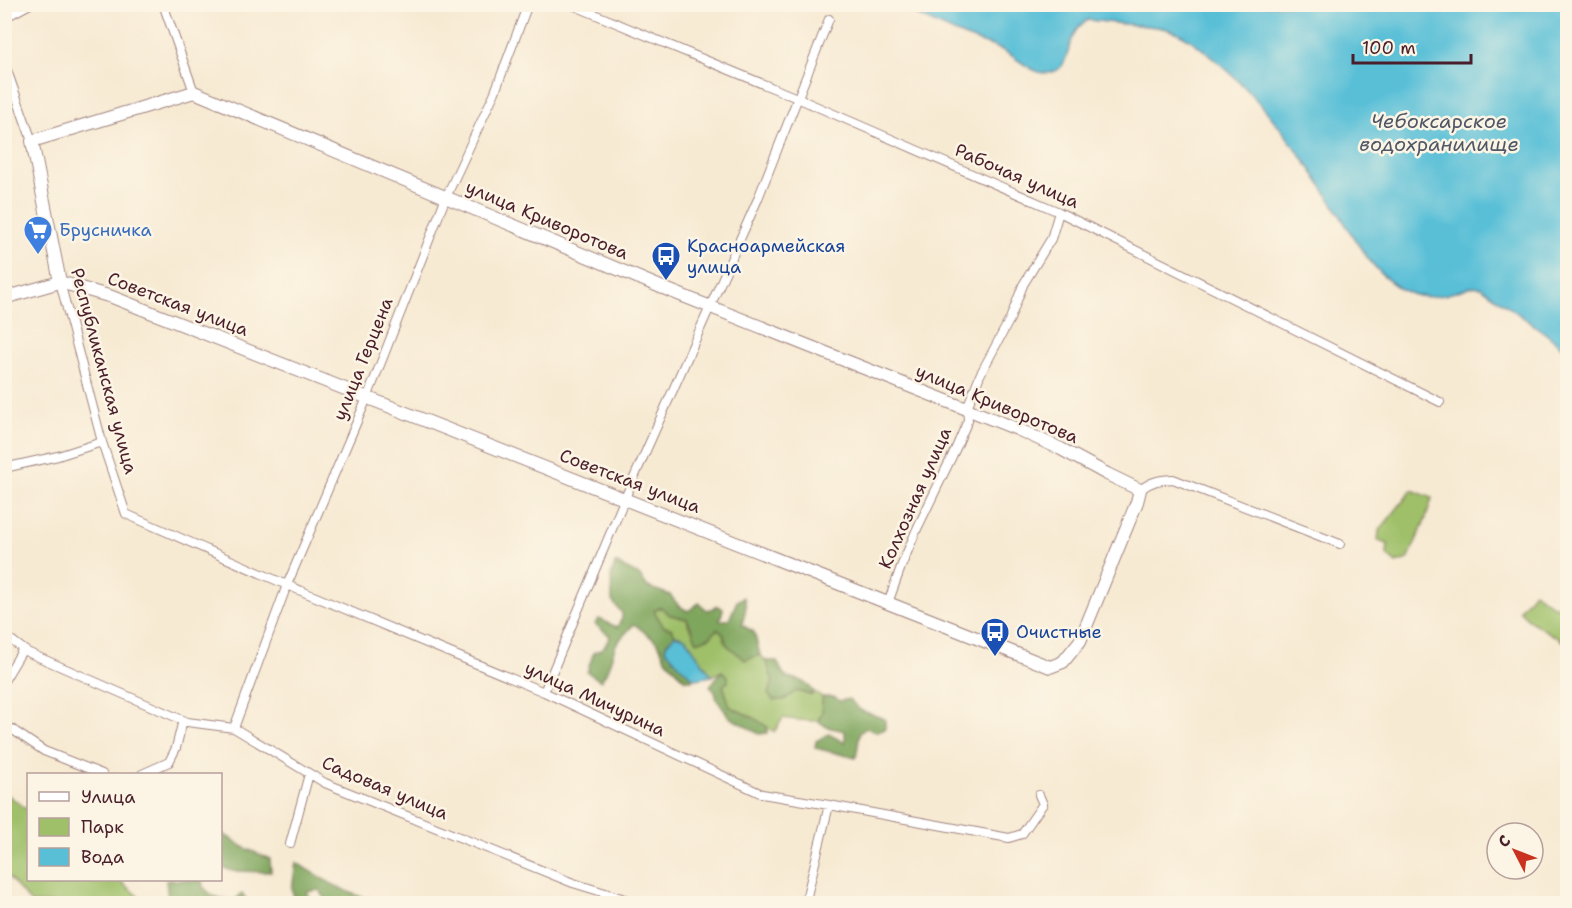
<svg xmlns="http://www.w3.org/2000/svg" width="1572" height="908" font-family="'Shantell Sans',sans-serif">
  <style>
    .green { fill: #9fc069; stroke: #74704a; stroke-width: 1.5 }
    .forest { fill: #7fa65d; stroke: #646244; stroke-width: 1.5 }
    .water { fill: #59bfd7; stroke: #526f81; stroke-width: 1.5 }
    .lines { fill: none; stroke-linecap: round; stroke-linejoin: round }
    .street-casing { stroke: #a0847f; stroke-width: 10 }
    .secondary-casing { stroke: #a0847f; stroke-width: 14 }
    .street { stroke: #fff; stroke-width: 8 }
    .secondary { stroke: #fff; stroke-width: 12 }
    .labels { text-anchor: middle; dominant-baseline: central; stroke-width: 5; stroke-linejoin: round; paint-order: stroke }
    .street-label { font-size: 18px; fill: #4a1f2b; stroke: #fcf5e5 }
    .shop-label { font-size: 18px; fill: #366cbe; stroke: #fcf5e5; text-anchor: start }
    .transit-label { font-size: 18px; fill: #164399; stroke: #fcf5e5; text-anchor: start }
    .water-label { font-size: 20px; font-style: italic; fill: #4f5767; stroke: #fcf5e5 }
  </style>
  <rect width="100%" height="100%" fill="#fcf5e5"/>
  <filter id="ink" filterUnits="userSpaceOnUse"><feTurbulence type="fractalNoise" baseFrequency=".0167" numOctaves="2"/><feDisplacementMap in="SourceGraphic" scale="12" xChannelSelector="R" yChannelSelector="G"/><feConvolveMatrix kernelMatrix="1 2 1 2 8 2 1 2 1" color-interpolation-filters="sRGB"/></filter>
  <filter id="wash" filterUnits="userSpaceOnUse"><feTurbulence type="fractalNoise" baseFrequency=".008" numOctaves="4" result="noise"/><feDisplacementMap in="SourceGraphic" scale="24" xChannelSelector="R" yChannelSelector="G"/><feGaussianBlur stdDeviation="1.35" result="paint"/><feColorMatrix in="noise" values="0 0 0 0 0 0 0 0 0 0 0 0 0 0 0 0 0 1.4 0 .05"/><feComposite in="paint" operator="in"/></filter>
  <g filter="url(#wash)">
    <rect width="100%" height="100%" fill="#f7ead3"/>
    <path class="green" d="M1412,490L1432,498L1426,518L1408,559L1396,563L1387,555L1388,544L1378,541L1379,531Z
      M1534,592L1555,607L1567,599V644L1530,621L1519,610Z
      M661,607L670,615L687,619L689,627L710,637L717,628L723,634L726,644L745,660L760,655L766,661L773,681L784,700L796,691L812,695L813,691L822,697V712L818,721L797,720L783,718L774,732L754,718L730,707L723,685L722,671L712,676L685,638L675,635L672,629L663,626L654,611Z
      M4,792L28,810V880H119L146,903H31L5,873Z"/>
    <path class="forest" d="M615,563L639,575L648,587L670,595L679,606L688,611L699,603L707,610L719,606L723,609L720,620H729L737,601L744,597L746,607L742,625L754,632L760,655L745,660L726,644L723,634L717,629L710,637L697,642L687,619L670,615L661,607L654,611L663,626L672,629L675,635L667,643L665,649L692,677V680H685L665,658L658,643L634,624L616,644L607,671L601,681L587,672L594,652C604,650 606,645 610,636L595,624L599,619L617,627L622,619V613L612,601L611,576Z
      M766,661H777L781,670L786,677C797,679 806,681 813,691L812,695L796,691L784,700H773L768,694L773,681Z
      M722,671L728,676V682L723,685L730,707L754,718L767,727V733L759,734L729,717L717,700L715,692L710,686Z
      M822,697H834L840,701L849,699L860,710L885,719V729L878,732L866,728L860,733L856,758L815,748L816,741L829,734L845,743V731L827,727L818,721L822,712Z
      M220,832L245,848L270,859L271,872L232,871L221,867Z
      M296,862C318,877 342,891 368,899C379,903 388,897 400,903H329L319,890L306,892L316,903H295L292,889Z
      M166,880H202L203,887L213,896L233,901L242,894L250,903H167L168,900Z"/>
    <path class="water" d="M893,5H1567V351L1545,333L1481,287C1468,285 1467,289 1455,292C1439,297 1422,300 1407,292C1376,278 1354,239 1337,210C1302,154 1262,98 1211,56C1200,47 1187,36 1173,31C1158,25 1140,26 1124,24C1112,23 1100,21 1088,20C1066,30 1073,59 1057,70C1053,73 1044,74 1039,72C1025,68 1014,55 1000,49C987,44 973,40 961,35C938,25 916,14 893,5Z
      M675,635L685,638L712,676L695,679L679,665L665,649L667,643Z"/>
  </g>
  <g filter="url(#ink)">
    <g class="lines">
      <g class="street-casing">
        <path id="street" d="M163,4L194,92
          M570,4L797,98L1059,212L1440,402
          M4,18L30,4
          M4,62L32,141
          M60,282L102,442L126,514L287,585L544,692L762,794L829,805L1009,838L1022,834L1043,804L1039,795
          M4,468L58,456L102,442
          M1140,490C1151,481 1159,480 1173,479L1340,544
          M888,603L901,567L916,531L956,448L968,420L967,408L980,375L1010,319L1023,285L1051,239L1059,212
          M4,637L11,640L27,652L187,722L234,728L325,783L573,883L641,904
          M4,681L23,649
          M544,692L625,498L757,201L829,19
          M4,724L44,751L102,774
          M234,728L287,585L367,398L446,197L495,92L528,4
          M142,774L169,762L176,748L183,720
          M290,844L309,774
          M805,904L829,805"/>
      </g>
      <g class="secondary-casing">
        <path id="secondary" d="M4,298L60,282L112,297L1050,667L1063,662L1080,641L1137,502L1140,490L1107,474L1061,449L1017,429L663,288L194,92L32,141L60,282"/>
      </g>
      <use href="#street" class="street"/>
      <use href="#secondary" class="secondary"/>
    </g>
  </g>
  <defs>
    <g id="supermarket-pin" transform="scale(1.5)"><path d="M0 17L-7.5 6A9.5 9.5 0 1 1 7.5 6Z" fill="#3f7fe0" stroke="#fcf5e5"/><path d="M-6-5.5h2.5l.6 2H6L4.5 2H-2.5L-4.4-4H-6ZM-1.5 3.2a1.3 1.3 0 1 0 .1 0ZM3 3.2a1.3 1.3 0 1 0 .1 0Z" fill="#fff"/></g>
    <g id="bus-pin" transform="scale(1.5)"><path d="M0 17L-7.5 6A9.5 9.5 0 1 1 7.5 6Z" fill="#1a4fb4" stroke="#fcf5e5"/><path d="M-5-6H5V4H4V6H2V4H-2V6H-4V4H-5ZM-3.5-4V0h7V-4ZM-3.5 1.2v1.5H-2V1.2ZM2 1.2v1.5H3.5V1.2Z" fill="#fff"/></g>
  </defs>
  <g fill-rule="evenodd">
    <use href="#supermarket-pin" x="38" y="230"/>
    <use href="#bus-pin" x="666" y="256"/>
    <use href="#bus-pin" x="995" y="632"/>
  </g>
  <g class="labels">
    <g class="street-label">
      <text transform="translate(1017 176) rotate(24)">Рабочая улица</text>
      <text transform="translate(547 220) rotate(23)">улица Криворотова</text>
      <text transform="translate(178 304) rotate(21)">Советская улица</text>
      <text transform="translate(363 359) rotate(-68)">улица Герцена</text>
      <text transform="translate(104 371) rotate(75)">Республиканская улица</text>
      <text transform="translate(997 404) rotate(23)">улица Криворотова</text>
      <text transform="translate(630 481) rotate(21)">Советская улица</text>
      <text transform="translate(915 498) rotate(-66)">Колхозная улица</text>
      <text transform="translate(595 699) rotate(25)">улица Мичурина</text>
      <text transform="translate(385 788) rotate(23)">Садовая улица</text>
    </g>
    <g class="shop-label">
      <text x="59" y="230">Брусничка</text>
    </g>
    <g class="transit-label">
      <text x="687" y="246">Красноармейская<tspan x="687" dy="21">улица</tspan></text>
      <text x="1016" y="632">Очистные</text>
    </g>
    <g class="water-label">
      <text x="1439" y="121">Чебоксарское<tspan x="1439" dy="23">водохранилище</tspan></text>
    </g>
  </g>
  <rect width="1572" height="908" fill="none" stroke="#fcf5e5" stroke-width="24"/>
  <rect x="27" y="773" width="195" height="108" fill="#fcf5e5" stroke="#b59f9b" stroke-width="1.5"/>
  <rect x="39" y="792" width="30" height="9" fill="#ffffff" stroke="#b59f9b" stroke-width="1.5"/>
  <text x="81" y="803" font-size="18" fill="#4a1f2b">Улица</text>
  <rect x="39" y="818" width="30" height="18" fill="#9fc069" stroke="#b59f9b" stroke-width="1.5"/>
  <text x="81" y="833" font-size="18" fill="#4a1f2b">Парк</text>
  <rect x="39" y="848" width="30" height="18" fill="#59bfd7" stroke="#b59f9b" stroke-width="1.5"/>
  <text x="81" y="863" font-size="18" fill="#4a1f2b">Вода</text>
  <g transform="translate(1515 851) rotate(312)"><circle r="28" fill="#fcf5e5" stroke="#b59f9b" stroke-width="1.5"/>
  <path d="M0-4.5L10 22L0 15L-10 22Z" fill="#c8321e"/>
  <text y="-9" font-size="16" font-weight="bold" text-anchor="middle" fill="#4a1f2b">С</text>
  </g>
  <path d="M1353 54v9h118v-9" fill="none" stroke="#4a1f2b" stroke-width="3"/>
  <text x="1362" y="54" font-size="18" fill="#4a1f2b" stroke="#fcf5e5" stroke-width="4.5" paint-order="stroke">100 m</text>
</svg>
